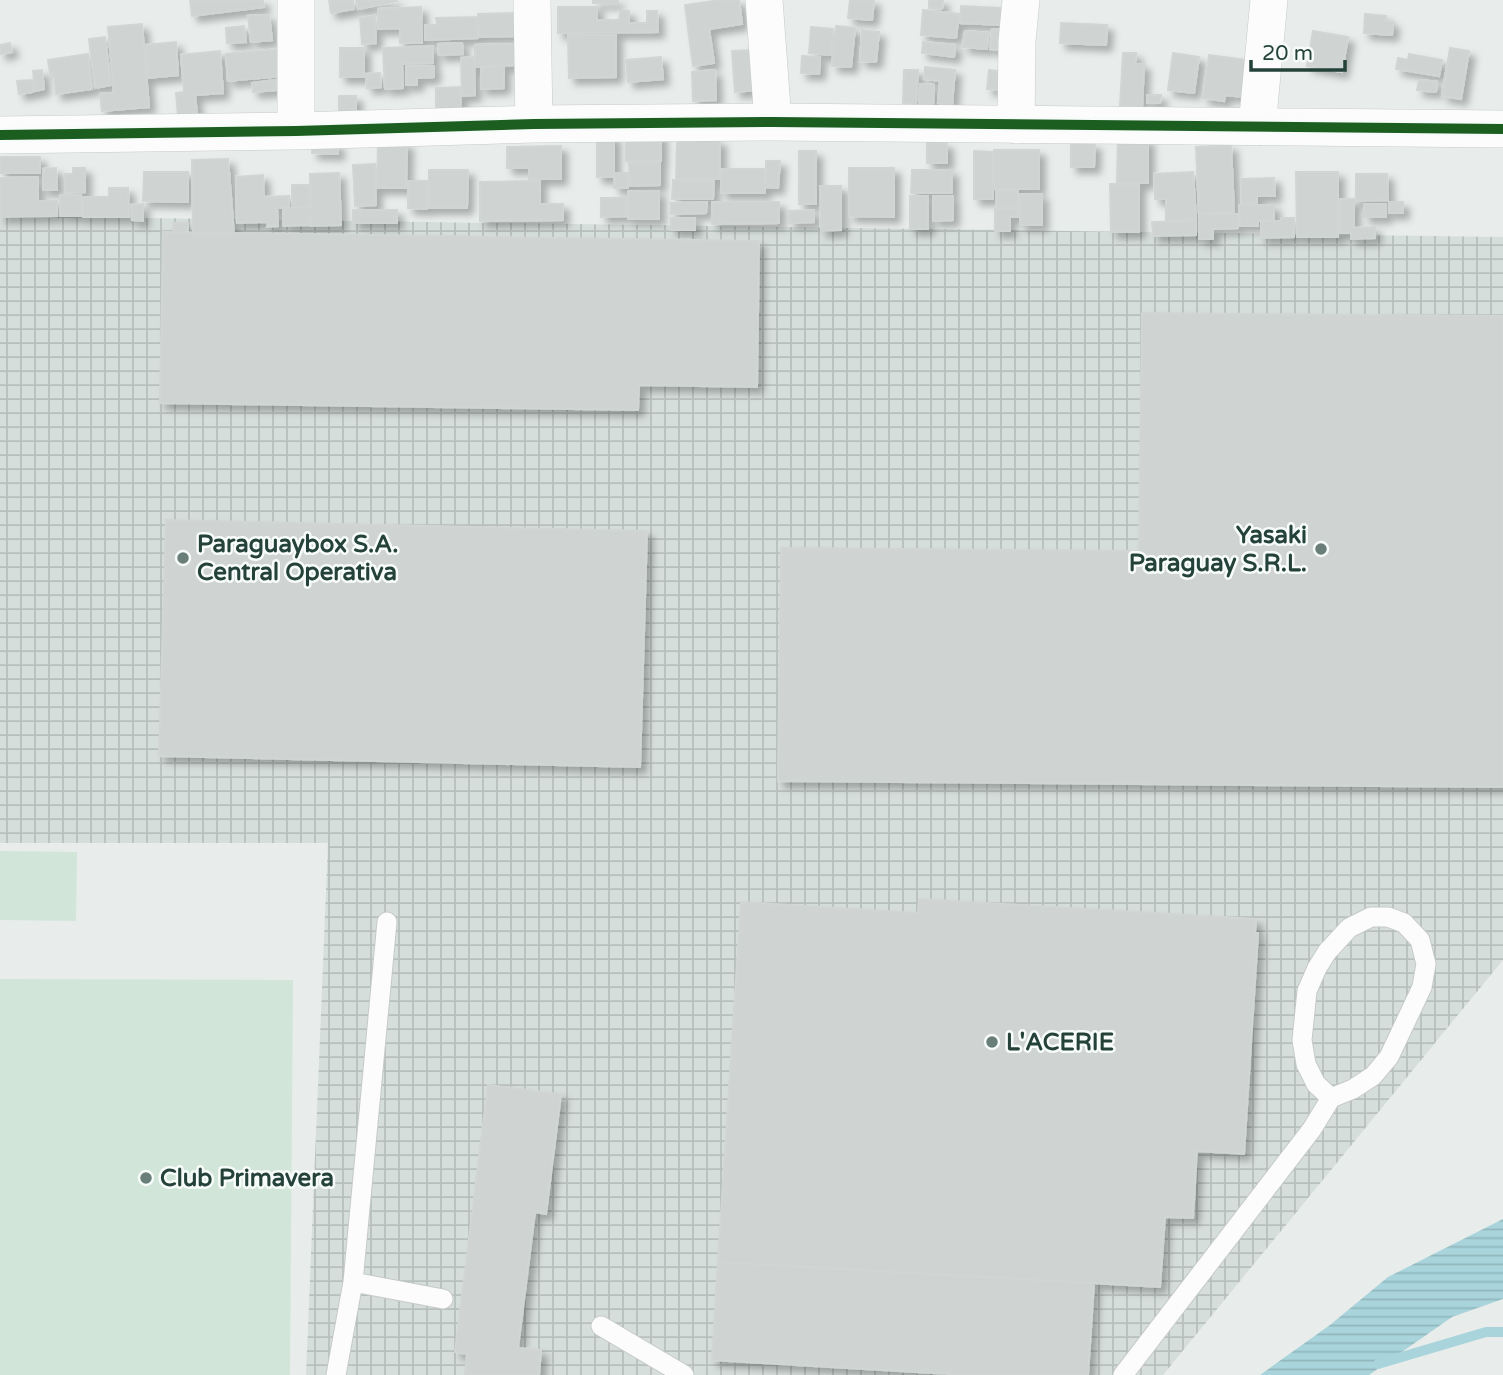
<svg xmlns="http://www.w3.org/2000/svg" width="1503" height="1375" font-family="'Varela Round',sans-serif">
  <style>
    .industrial { fill: url(#industrial-grid) }
    .park { fill: #d1e6d8 }
    .water { fill: url(#water-rules) }
    .lines { fill: none; stroke-linecap: round; stroke-linejoin: round }
    .stream { stroke: #a9d4db; stroke-width: 10 }
    .building { fill: #cfd4d2; stroke: #d1d6d4; stroke-width: 2; filter: url(#shadow) }
    .lane-casing { stroke: #c5cac8; stroke-width: 21 }
    .street-casing { stroke: #c5cac8; stroke-width: 38 }
    .lane { stroke: #fcfcfc; stroke-width: 19 }
    .street { stroke: #fcfcfc; stroke-width: 37 }
    .cycleway-casing { stroke: #f7fbf9; stroke-width: 15 }
    .cycleway { stroke: #1b5e20; stroke-width: 10 }
    .poi-dot { fill: #697e78; stroke: #f7fbf9; stroke-width: 2.5 }
    .labels { text-anchor: middle; dominant-baseline: central; stroke-width: 5; stroke-linejoin: round; paint-order: stroke }
    .poi-label { font-size: 24px; font-weight: bold; fill: #24423a; stroke: #f7fbf9; text-anchor: start }
  </style>
  <defs>
    <pattern id="industrial-grid" width="8" height="8" patternUnits="userSpaceOnUse" patternTransform="scale(1.75)"><rect width="8" height="8" fill="#d6dedb"/><path d="M0 4h8M4 0v8" fill="none" stroke="#b8c0bd"/></pattern>
    <pattern id="water-rules" width="6" height="5" patternUnits="userSpaceOnUse" patternTransform="scale(1.75)"><rect width="6" height="5" fill="#a9d4db"/><path d="M0 2.5h6" fill="none" stroke="#91b7bd"/></pattern>
    <filter id="shadow"><feDropShadow dx="6" dy="6" stdDeviation="3.5" flood-color="#0004"/></filter>
  </defs>
  <rect width="100%" height="100%" fill="#e8edeb"/>
  <path class="industrial" d="M0,216L1503,237V960L1163,1375H306L328,843H0Z"/>
  <path class="park" d="M0,851L77,852L76,921L0,920Z
    M0,979L293,980L290,1375H0Z"/>
  <path class="water" d="M1503,1219V1299L1452,1317L1369,1375H1260L1330,1325L1388,1277Z"/>
  <g class="lines">
    <path class="stream" d="M1378,1364L1486,1332H1503"/>
  </g>
  <path class="building" d="M190,0H263L264,7L192,16Z
    M329,0H353L354,9L331,13Z
    M356,0H396L397,1L358,9Z
    M593,0H618V3H593Z
    M720,0H739L742,24L709,29L714,63L693,66L685,5Z
    M850,0H874L872,20L848,18Z
    M929,0H943L942,9L929,8Z
    M961,6L1003,8L1002,25L960,23Z
    M421,7L422,43H400V28L378,29V9Z
    M558,7H597V20H619L620,11H629V23H647V11H657L658,32L558,33Z
    M923,10L959,14L956,38L921,35Z
    M517,13L518,36L479,37L478,14Z
    M1365,14L1386,16L1385,21L1393,22L1392,35L1364,33Z
    M269,15L272,40L251,42L248,16Z
    M375,16L376,43L362,44L360,18Z
    M477,17L478,38L425,40V25H437L436,18Z
    M1061,23L1107,25L1106,45L1060,43Z
    M142,24L149,107L102,111L100,94L114,93L108,27Z
    M244,26L246,42L227,43L226,28Z
    M836,26L855,28L851,67L832,66Z
    M811,27L833,29L831,55L809,53Z
    M992,29L1012,31L1009,51L990,49Z
    M862,30L879,32L876,62L860,61Z
    M965,31L988,33L987,49L963,47Z
    M1313,31L1348,37L1342,72L1307,66Z
    M568,35H616V77L569,78Z
    M105,37L111,85L95,88L89,39Z
    M176,42L178,75L148,78L146,45Z
    M923,42L955,45L954,57L922,53Z
    M10,43L12,52L0,54V45Z
    M462,43L463,54L439,55L438,44Z
    M516,44L517,65L475,67V45Z
    M433,46V63L402,64L403,88L385,89L383,48Z
    M340,48H364V77H340Z
    M1450,48L1469,51L1461,99L1442,96Z
    M279,49L282,76L228,81L226,54Z
    M754,50L757,90L735,92L732,51Z
    M220,51L223,93L195,95L197,114L178,116L176,93L184,92L181,55Z
    M1123,53H1136L1135,64H1144L1142,108L1120,106Z
    M1173,53L1199,57L1194,93L1168,90Z
    M88,54L92,89L56,94L54,73H50L48,60Z
    M1409,54L1442,60L1439,76L1396,69L1398,58L1408,60Z
    M1209,55L1247,60L1242,97L1225,95L1224,101L1203,98Z
    M802,56L820,57L819,74L801,73Z
    M474,57L475,95L462,96L461,58Z
    M661,57L663,79L628,82L626,60Z
    M406,66H434V77L417,78V85H406Z
    M481,67H504V88L481,89Z
    M925,67L955,70L952,105L938,103L940,81L924,79Z
    M42,70L44,89L35,91L33,71Z
    M715,70L716,100L693,101L692,72Z
    M904,70H918L916,104L903,103Z
    M989,70L1005,72L1004,90L987,89Z
    M380,73L381,87L367,88L366,74Z
    M32,80L33,92L19,94L17,81Z
    M276,80V90L253,92L252,83Z
    M1419,80L1437,82L1436,92L1417,90Z
    M920,84L934,85L933,105L919,104Z
    M460,87L461,113L436,114V88Z
    M1147,95H1161L1160,103H1147Z
    M339,96H356V115H339Z
    M626,134H661V161H626Z
    M597,135H614V177H597Z
    M1118,139H1148V183H1117Z
    M677,140H720V179H676Z
    M378,143H407L406,188H377Z
    M927,143H947V163H927Z
    M1071,143L1095,144L1094,167H1071Z
    M313,144H338V154L312,153Z
    M1231,145L1234,212L1199,214L1196,147Z
    M561,146V179H529V168H507V147Z
    M994,150H1039V189H994Z
    M799,151H816V204H799Z
    M974,151L993,152V199H974Z
    M0,157H40V173H0Z
    M228,159L234,234H193L192,160Z
    M766,161H780L778,188L766,187Z
    M629,163H660V185L630,186Z
    M375,164L376,205L355,206L353,165Z
    M56,168L57,190H43V169Z
    M73,168H85V192L65,193V174H73Z
    M849,168H894V217L849,216Z
    M721,169H765V193H721Z
    M429,170H468L467,208H429Z
    M912,170H952V193H911Z
    M144,172H188V202L143,201Z
    M1193,172L1196,219L1166,221V199H1155L1154,174Z
    M1296,172H1338V237H1297Z
    M339,173L341,225L311,226L310,174Z
    M615,173H628V188H614Z
    M1356,174H1387L1388,200L1356,201Z
    M263,175L264,197L289,196V207L277,208L278,226L267,227L268,222L237,223L236,177Z
    M38,177V201H57V216L0,217V178Z
    M1274,178L1275,196H1257V203L1242,204L1241,179Z
    M673,180H714L713,199H672Z
    M408,181H428L427,209L408,208Z
    M540,181V204H563V220L480,221V182Z
    M1110,184H1139V232H1111Z
    M292,185H310L309,208L292,207Z
    M820,186H841V230L821,231Z
    M109,188H128L129,217H83V197H109Z
    M1018,190V208H997L996,191Z
    M628,191H659V219H628Z
    M1020,194H1042V225H1020Z
    M60,195H81L82,216H60Z
    M910,196H928V229H910Z
    M933,196H953V220L933,221Z
    M601,198H626V216L601,217Z
    M1340,199H1354V228L1375,227V238L1351,239V233H1340Z
    M707,202L706,213L671,214V203Z
    M712,202H779V223L712,224Z
    M1389,202H1403V213H1389Z
    M143,204V221L132,220L131,205Z
    M1364,204H1386V217H1364Z
    M1239,205H1274V221H1258V226H1240Z
    M308,207L309,225L283,226V208Z
    M1018,208V217H1010V231H995V209Z
    M353,210H397V223H353Z
    M814,210V222L789,223V211Z
    M1199,214H1238V228L1213,229V239H1199Z
    M671,218H695V230H671Z
    M1281,218H1294V237L1261,238V221H1281Z
    M1196,221V235L1153,236L1152,222Z
    M173,223H188V233L174,234Z
    M163,232L759,241L757,387L639,385L638,410L160,403Z
    M1142,313L1503,316V787L778,781L781,548L1139,551Z
    M166,520L647,531L640,767L159,756Z
    M919,899L1256,919L1255,933H1258L1244,1154L1197,1151L1193,1218L1165,1217L1160,1287L718,1262L741,902L918,913Z
    M488,1085L561,1094L546,1214L535,1212L518,1348L541,1350L539,1375H465L467,1354L455,1352Z
    M718,1262L1094,1283L1088,1375H967L712,1360Z"/>
  <g class="lines">
    <g class="lane-casing">
      <path id="lane" d="M353,1282L387,922
        M601,1326L684,1375
        M336,1375L353,1282L443,1299
        M1123,1375L1312,1129L1331,1098L1353,1089L1373,1076L1389,1057L1422,987L1426,964L1420,940L1404,923L1388,917H1371L1349,928L1327,952L1317,968L1307,991L1302,1040L1306,1064L1316,1084L1331,1098"/>
    </g>
    <g class="street-casing">
      <path id="street" d="M532,0L534,124
        M764,0L773,122
        M1016,125L1017,41L1021,0
        M1257,127L1269,0
        M296,131V0
        M0,135L296,131L534,124L773,122L1503,129"/>
    </g>
    <use href="#lane" class="lane"/>
    <use href="#street" class="street"/>
    <g class="cycleway-casing">
      <path id="cycleway" d="M0,135L296,131L534,124L773,122L1503,129"/>
    </g>
    <use href="#cycleway" class="cycleway"/>
  </g>
  <g class="poi-dot">
    <circle cx="1321" cy="549" r="7"/>
    <circle cx="183" cy="558" r="7"/>
    <circle cx="992" cy="1042" r="7"/>
    <circle cx="146" cy="1178" r="7"/>
  </g>
  <g class="labels">
    <g class="poi-label">
      <text x="1307" y="535" text-anchor="end">Yasaki<tspan x="1307" dy="28">Paraguay S.R.L.</tspan></text>
      <text x="197" y="544">Paraguaybox S.A.<tspan x="197" dy="28">Central Operativa</tspan></text>
      <text x="1006" y="1042">L'ACERIE</text>
      <text x="160" y="1178">Club Primavera</text>
    </g>
  </g>
  <path d="M1251 60v10h94v-10" fill="none" stroke="#24423a" stroke-width="3.5"/>
  <text x="1262" y="60" font-size="21" fill="#24423a" stroke="#f7fbf9" stroke-width="5" paint-order="stroke">20 m</text>
</svg>
